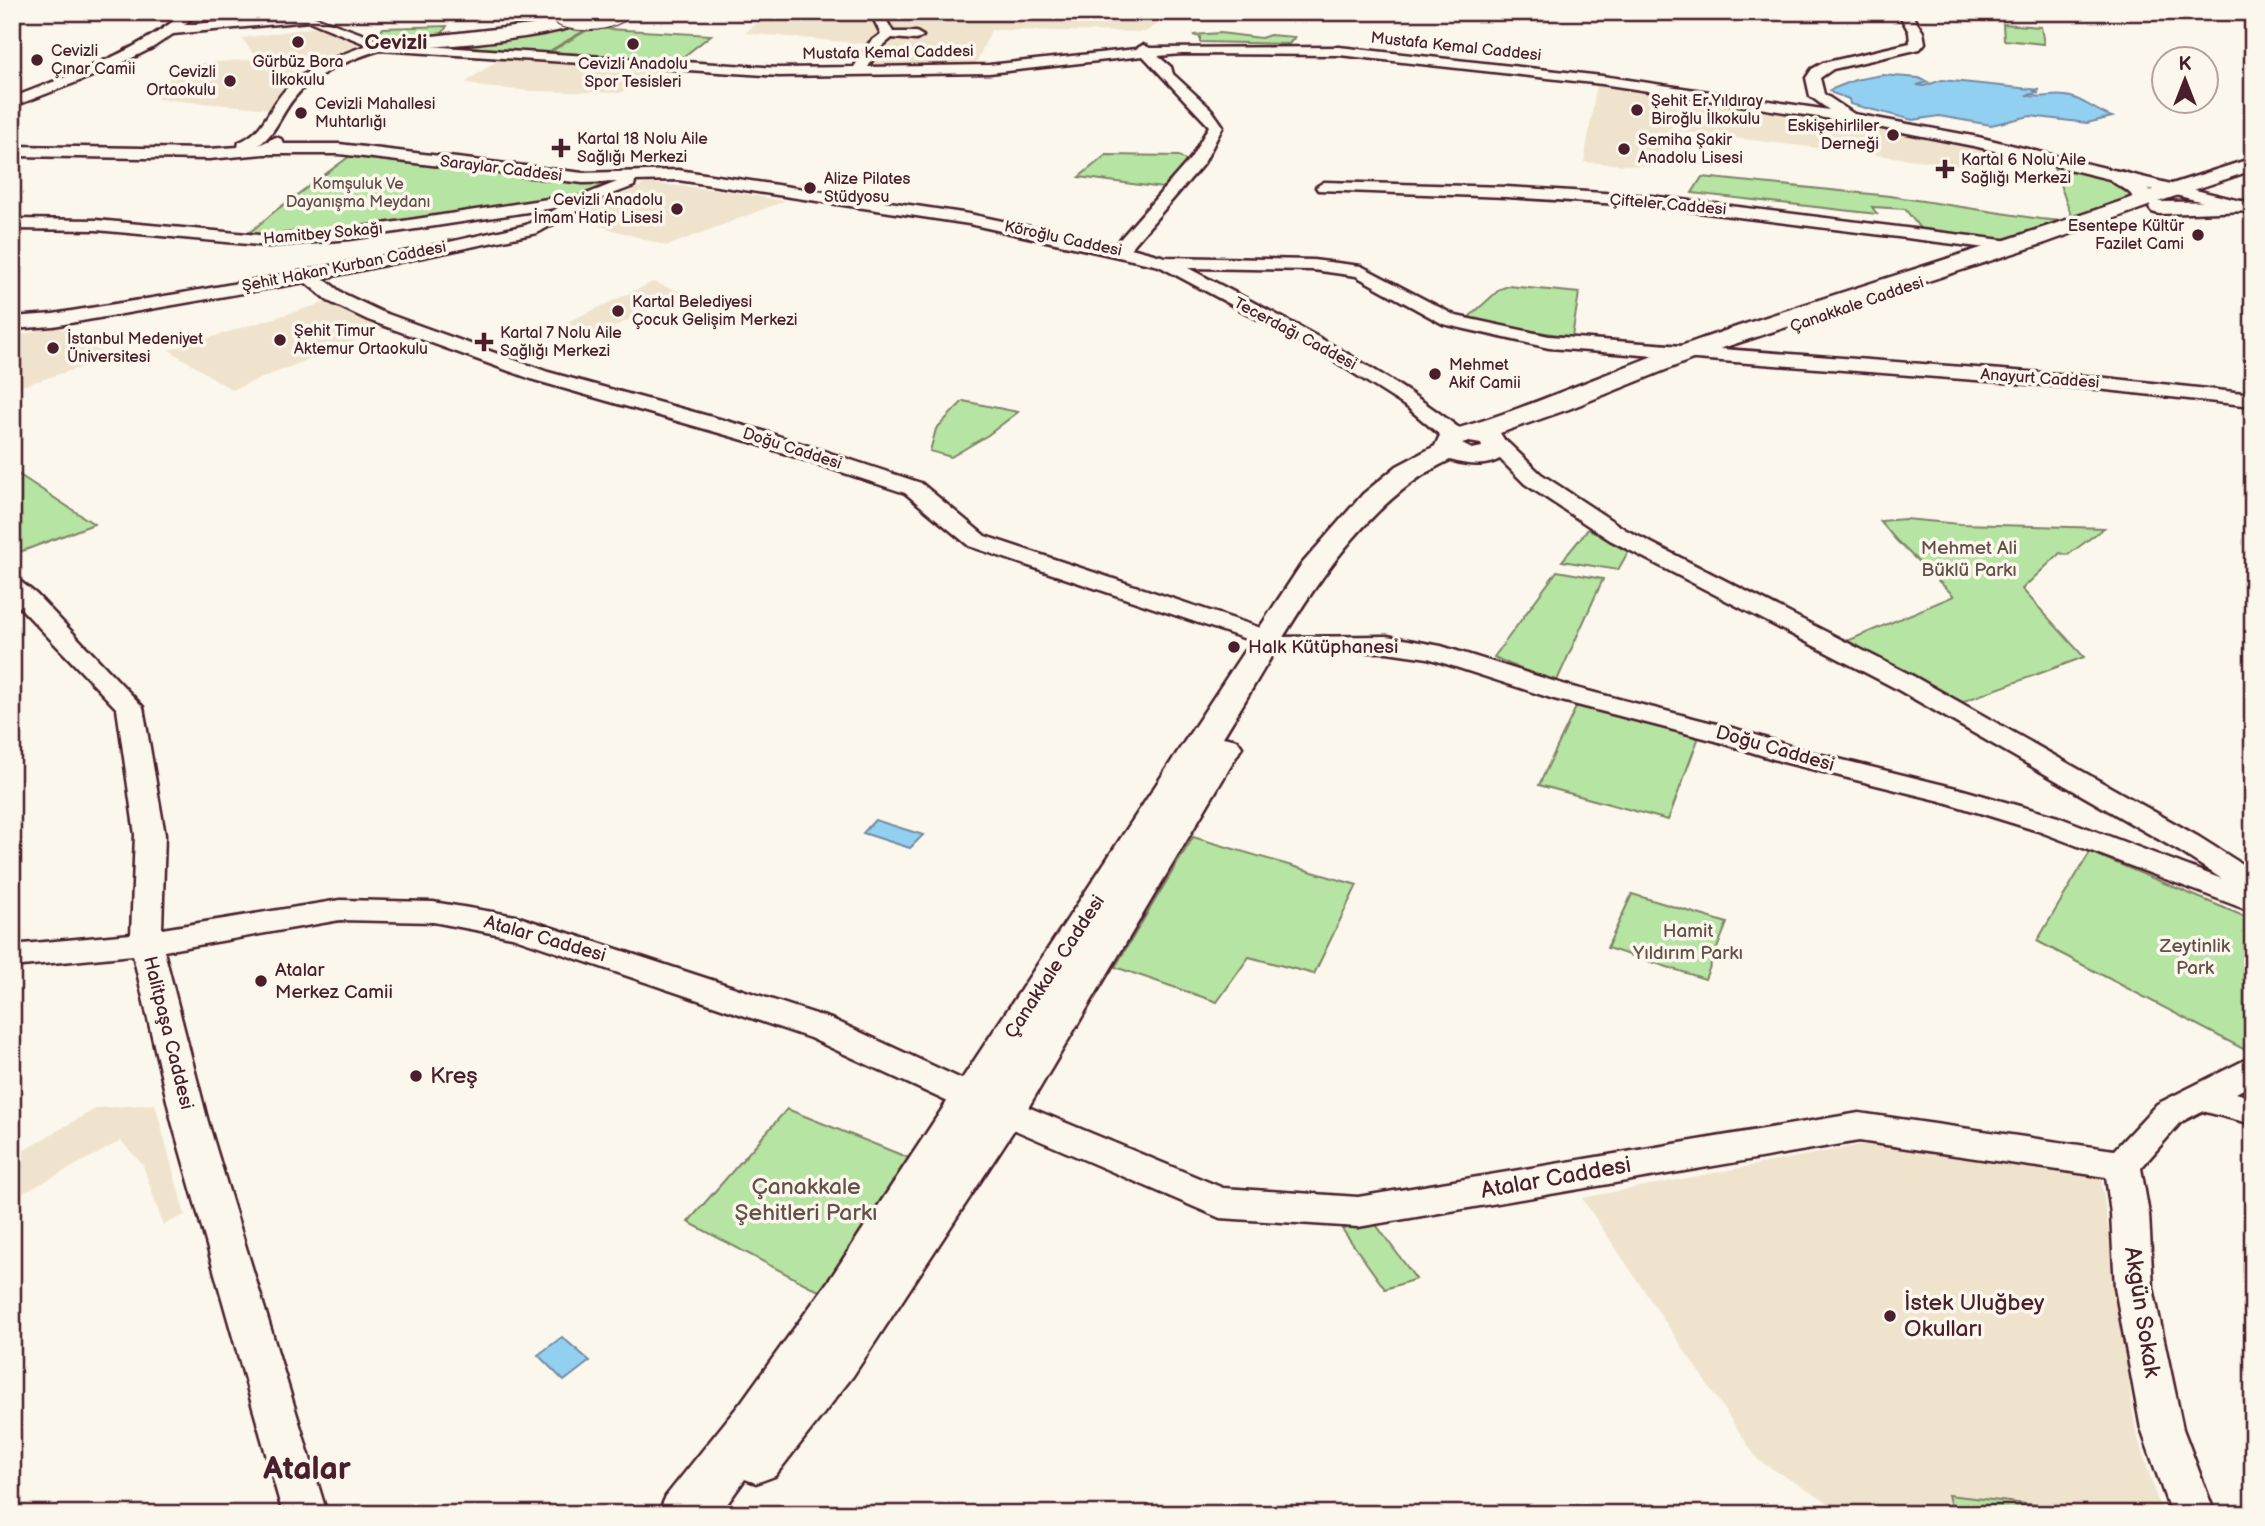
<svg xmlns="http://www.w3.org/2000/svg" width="2265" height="1526" font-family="'Balsamiq Sans',sans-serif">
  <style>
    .built { fill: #efe3cd }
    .green { fill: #b5e4a3; stroke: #808267; stroke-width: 2 }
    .water { fill: #92d0f2; stroke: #7589a2; stroke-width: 2 }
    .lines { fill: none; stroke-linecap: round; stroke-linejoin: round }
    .minor-casing { stroke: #4a1f2b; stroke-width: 5 }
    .major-casing { stroke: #4a1f2b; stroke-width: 5 }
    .minor { fill: #fbf7ec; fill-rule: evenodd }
    .major { fill: #fbf7ec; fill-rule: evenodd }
    .major-bridge-casing { stroke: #4a1f2b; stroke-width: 20; stroke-linecap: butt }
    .major-bridge { stroke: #fbf7ec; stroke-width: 18 }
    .poi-dot { fill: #4a1f2b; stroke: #fbf7ec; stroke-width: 2.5 }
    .labels { text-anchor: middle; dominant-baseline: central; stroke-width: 7; stroke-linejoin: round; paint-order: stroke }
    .far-street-label { font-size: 16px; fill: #4a1f2b; stroke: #fbf7ec }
    .far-poi-label { font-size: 16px; fill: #4a1f2b; stroke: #fbf7ec; text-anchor: start }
    .far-park-label { font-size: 16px; fill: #655049; stroke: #fbf7ec }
    .park-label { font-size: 19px; fill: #655049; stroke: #fbf7ec }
    .poi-label { font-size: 19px; fill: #4a1f2b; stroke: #fbf7ec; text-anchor: start }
    .street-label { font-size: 19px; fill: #4a1f2b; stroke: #fbf7ec }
    .far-district-label { font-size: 21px; font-weight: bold; fill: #4a1f2b; stroke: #fbf7ec }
    .near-poi-label { font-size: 23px; fill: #4a1f2b; stroke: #fbf7ec; text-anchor: start }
    .near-street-label { font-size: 23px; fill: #4a1f2b; stroke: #fbf7ec }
    .near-park-label { font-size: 23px; fill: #655049; stroke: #fbf7ec }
    .near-district-label { font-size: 32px; font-weight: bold; fill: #4a1f2b; stroke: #fbf7ec }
  </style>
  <rect width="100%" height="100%" fill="#fbf7ec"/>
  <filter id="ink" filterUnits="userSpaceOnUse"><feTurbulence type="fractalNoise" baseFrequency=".0143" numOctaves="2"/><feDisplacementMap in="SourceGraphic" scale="14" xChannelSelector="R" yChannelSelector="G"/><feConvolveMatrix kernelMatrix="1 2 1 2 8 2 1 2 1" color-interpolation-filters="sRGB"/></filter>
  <g filter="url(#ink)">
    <path class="built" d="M633,12H1178L1145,32L991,30L976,63L871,67L867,44L745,33L760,21Z
      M323,26L359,46L285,84L272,109L157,99L178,65L257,59L242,38Z
      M502,57L661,69L620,93L533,91L482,87L466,82Z
      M1597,82L1687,94L1653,167L1584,162Z
      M1698,97L1851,120L2009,150L1991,169L1677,131Z
      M648,183L721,190L785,201L667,246L570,217Z
      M653,282L684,293L595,336L557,327Z
      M330,301L389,327L232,390L169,350Z
      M56,325L111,358L12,389V338Z
      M155,1104L185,1215L163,1225L143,1165L121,1141L12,1199V1157L97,1108Z
      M1866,1144L2101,1177L2136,1433L2162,1514H1846L1758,1460L1582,1198Z"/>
    <path class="green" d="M597,23L546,53L441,45Z
      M2003,24L2041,27L2044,44L2004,40Z
      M447,26L442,34L377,37L383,28Z
      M591,28L711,35L678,61L550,52Z
      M1220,33L1261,38L1270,35L1295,37L1289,44L1200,42V37L1193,35Z
      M1106,155L1179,156L1188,162L1170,189L1079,177Z
      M350,156L607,186L589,195L377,228L273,239L248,234L275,211Z
      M2051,160L2131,186L2135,199L2081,218L2072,217Z
      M1702,177L1890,196L2040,219L2074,222L2016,242L1922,231L1905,209L1872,207L1877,214L1692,193Z
      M1508,286L1579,293L1572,337L1499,326L1468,318L1500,289Z
      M963,401L1018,412L988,435L951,457L930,451L936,429Z
      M12,470L94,524L12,555Z
      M1905,519L1960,524L2104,528L2068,555L2060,553L2022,589L2084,657L1959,703L1840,644L1954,596L1896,540L1880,521Z
      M1588,529L1628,552L1618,570L1562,561Z
      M1557,571L1603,579L1555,685L1494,657Z
      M1578,703L1700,734L1668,820L1539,785Z
      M1193,837L1357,885L1314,974L1249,957L1217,1002L1115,967Z
      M2090,852L2253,920V1054L2037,941Z
      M1632,894L1727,923L1705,979L1607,948Z
      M787,1109L919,1162L830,1297L688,1222Z
      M1374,1222L1416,1279L1385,1289L1342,1229Z
      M1948,1495L2113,1514H1953Z"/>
    <path class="water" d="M1882,75L1919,78L1928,82L1917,85L1924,86L1942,80L2040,90L2033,91L2039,93L2026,95C2042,100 2055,92 2071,97C2083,100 2098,112 2112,117L2087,123L2030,116L1991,125L1939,116L1913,120L1850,104L1849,99L1832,93L1830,90L1855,80Z
      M875,820L923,835L910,848L863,833Z
      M562,1337L590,1361L564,1381L538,1355Z"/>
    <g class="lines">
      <g class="minor-casing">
        <path id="minor" d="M180,12H192V17L184,25L307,14L381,41L393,40L394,44L779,68L854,67L870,42L881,34L870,12H882L893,32H916L923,36L916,40L892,38L880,48L868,67L989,65L1136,49L1143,45L1150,48L1339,47L1602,76L1829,110L1810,96L1806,78L1812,69L1823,63L1910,43L1909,32L1898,12H1910L1923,32L1925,43L1920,49L1833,69L1820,78L1824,94L1854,114L1978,137L2253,204V214L1978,147L1857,123L1602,84L1339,55L1182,54L1158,56L1171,67L1173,74L1211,109L1223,126L1204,163L1131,248L1165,257L1313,260L1361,266L1456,316L1549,336L2097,377L2253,394V406L2097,389L1549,348L1443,324L1356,276L1313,270L1188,268C1283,318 1378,365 1463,431L1466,436L1463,441H1447L1408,408L1325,355L1159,266L969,224L678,180L635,181L634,186L597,200L537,233L323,278L342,293L382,312L548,372L763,431L921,483L985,536L1276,633L1279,637L1387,636L1441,646L1572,687L1736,729L1802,750L1960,789L2058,817L2222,879L2179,851L1895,688L1610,540L1525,484L1486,445L1489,440H1505L1541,474L1626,530L1913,676L2199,837L2253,871V912L2038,831L1941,801L1783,762L1716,741L1554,699L1428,658L1387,652L1288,651L1279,648L1276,644L1267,646L1258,643L969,546L905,493L747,441L534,380L368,320L328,301L305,282L53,326L12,329V317L53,314L177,294L386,256L526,225L560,207L350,239L269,246L96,230L12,229V219L96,220L269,236L350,229L567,196L574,199L617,182L583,183L339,154H264L209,159L12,156V146L209,149L238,147L239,142C266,132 269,104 289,86C310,67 341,54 368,45L309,21L173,34L152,48L108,70L12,107V98C71,74 130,56 180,16ZM380,50L779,76L989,73L1143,56L1209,126L1191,158L1115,245L969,214L678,170L583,173L339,144H284L281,139L276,137L259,145C277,132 281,113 295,97C313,74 353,58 380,50Z
          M1324,182L1506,187L1651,196L2010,241L2019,246L2010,251L1651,206L1506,197L1318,190L1316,187Z
          M12,580L21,582L36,594L143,707L165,835L162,929L340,900L433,902L516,916L834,1020L983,1089L988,1098L983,1107L971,1111L959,1107L810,1038L512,937L433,922L340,920L164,951L208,1122L327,1514H283L172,1122L133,955L12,967V945L131,934L135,835L117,709L12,599Z
          M2253,1056V1084L2236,1093L2253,1098V1124L2202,1111L2181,1122L2141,1168L2149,1214L2153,1288L2183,1429L2215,1514H2171L2141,1429L2115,1288L2111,1214L2106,1177L1859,1141L1358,1227L1220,1218L992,1120L986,1111L992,1102L1004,1098L1016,1102L1223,1188L1358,1197L1859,1113L2114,1150L2157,1104Z"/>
      </g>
      <g class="major-casing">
        <path id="major" d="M581,12H602C576,40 438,45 396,50L388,45L396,40L531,25Z
          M2253,158V170L2158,202L2243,201L2250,203L2253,206L2250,211L2159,214L2152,212L2149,208L2151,205L2045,243L1710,352L1569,409L1500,433L1510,449C1497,469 1470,466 1450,460C1347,508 1281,644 1223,737L1237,740L1242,747L1025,1113L853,1376L775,1476L756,1483L745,1479L720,1514H658L666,1496L742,1401L832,1276L1301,565L1363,494L1397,466L1435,446L1441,433C1528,410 1609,370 1695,341C1840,291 1988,248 2133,197C2127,187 2114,186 2107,176L2110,172C2124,168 2142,179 2150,191ZM1469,442L1481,444L1482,447L1472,449L1462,444Z"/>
      </g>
      <use href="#minor" class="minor"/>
      <use href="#major" class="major"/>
      <g class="major-bridge-casing">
        <path id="major-bridge" d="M562,12L564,18C583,23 602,23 620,13"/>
      </g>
      <use href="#major-bridge" class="major-bridge"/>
    </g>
  </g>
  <g class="poi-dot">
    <circle cx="298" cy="42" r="7"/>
    <circle cx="633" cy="44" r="7"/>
    <circle cx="37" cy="60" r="7"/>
    <circle cx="230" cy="81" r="7"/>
    <circle cx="1637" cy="110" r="7"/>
    <circle cx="301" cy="113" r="7"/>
    <circle cx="1893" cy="135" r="7"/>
    <path d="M557.5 137.5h7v7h7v7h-7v7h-7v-7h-7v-7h7z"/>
    <circle cx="1624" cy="149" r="7"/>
    <path d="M1941.5 158.5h7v7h7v7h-7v7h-7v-7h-7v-7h7z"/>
    <circle cx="810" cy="188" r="7"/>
    <circle cx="677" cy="209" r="7"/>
    <circle cx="2198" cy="235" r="7"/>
    <circle cx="618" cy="311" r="7"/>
    <circle cx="280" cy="340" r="7"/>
    <path d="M480.5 331.5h7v7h7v7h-7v7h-7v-7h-7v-7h7z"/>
    <circle cx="53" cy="348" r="7"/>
    <circle cx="1435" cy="374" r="7"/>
    <circle cx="1234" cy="647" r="7"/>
    <circle cx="261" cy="981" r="7"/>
    <circle cx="416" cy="1076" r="7"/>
    <circle cx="1890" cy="1316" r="7"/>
  </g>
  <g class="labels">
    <g class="far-street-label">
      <text transform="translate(1456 47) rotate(6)">Mustafa Kemal Caddesi</text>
      <text transform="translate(888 53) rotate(-1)">Mustafa Kemal Caddesi</text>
      <text transform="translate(501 169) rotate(7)">Saraylar Caddesi</text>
      <text transform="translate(1668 205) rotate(5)">Çifteler Caddesi</text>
      <text transform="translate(323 234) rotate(-5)">Hamitbey Sokağı</text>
      <text transform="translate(1063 239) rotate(12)">Köroğlu Caddesi</text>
      <text transform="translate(344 267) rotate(-11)">Şehit Hakan Kurban Caddesi</text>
      <text transform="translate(1857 305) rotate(-19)">Çanakkale Caddesi</text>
      <text transform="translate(1295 334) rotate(28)">Tecerdağı Caddesi</text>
      <text transform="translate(2040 379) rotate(4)">Anayurt Caddesi</text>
      <text transform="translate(792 449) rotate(18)">Doğu Caddesi</text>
    </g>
    <g class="far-poi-label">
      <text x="51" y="51">Cevizli<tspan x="51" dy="18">Çınar Camii</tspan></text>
      <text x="298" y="62" text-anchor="middle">Gürbüz Bora<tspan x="298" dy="18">İlkokulu</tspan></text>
      <text x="633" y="64" text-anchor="middle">Cevizli Anadolu<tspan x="633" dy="18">Spor Tesisleri</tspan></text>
      <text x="216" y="72" text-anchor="end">Cevizli<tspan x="216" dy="18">Ortaokulu</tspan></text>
      <text x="1651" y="101">Şehit Er Yıldıray<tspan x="1651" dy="18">Biroğlu İlkokulu</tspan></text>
      <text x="315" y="104">Cevizli Mahallesi<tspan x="315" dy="18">Muhtarlığı</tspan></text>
      <text x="1879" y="126" text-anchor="end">Eskişehirliler<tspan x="1879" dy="18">Derneği</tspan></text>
      <text x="577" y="139">Kartal 18 Nolu Aile<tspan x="577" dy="18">Sağlığı Merkezi</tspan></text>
      <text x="1638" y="140">Semiha Şakir<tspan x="1638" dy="18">Anadolu Lisesi</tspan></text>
      <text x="1961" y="160">Kartal 6 Nolu Aile<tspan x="1961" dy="18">Sağlığı Merkezi</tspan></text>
      <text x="824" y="179">Alize Pilates<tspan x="824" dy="18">Stüdyosu</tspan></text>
      <text x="663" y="200" text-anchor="end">Cevizli Anadolu<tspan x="663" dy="18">İmam Hatip Lisesi</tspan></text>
      <text x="2184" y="226" text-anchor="end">Esentepe Kültür<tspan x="2184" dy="18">Fazilet Cami</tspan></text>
      <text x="632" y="302">Kartal Belediyesi<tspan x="632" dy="18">Çocuk Gelişim Merkezi</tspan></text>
      <text x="294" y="331">Şehit Timur<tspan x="294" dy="18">Aktemur Ortaokulu</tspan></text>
      <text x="500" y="333">Kartal 7 Nolu Aile<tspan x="500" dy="18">Sağlığı Merkezi</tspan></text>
      <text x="67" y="339">İstanbul Medeniyet<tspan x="67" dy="18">Üniversitesi</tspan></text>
      <text x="1449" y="365">Mehmet<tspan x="1449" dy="18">Akif Camii</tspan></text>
    </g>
    <g class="far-park-label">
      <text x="358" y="184">Komşuluk Ve<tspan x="358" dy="18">Dayanışma Meydanı</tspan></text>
    </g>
    <g class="park-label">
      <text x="1969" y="548">Mehmet Ali<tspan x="1969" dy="22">Büklü Parkı</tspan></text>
      <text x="1688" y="931">Hamit<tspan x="1688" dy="22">Yıldırım Parkı</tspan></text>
      <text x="2195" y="946">Zeytinlik<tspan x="2195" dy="22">Park</tspan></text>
    </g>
    <g class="poi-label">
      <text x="1248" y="647">Halk Kütüphanesi</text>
      <text x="275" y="970">Atalar<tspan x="275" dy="22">Merkez Camii</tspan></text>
    </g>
    <g class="street-label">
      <text transform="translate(1775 749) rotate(16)">Doğu Caddesi</text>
      <text transform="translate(545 939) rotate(16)">Atalar Caddesi</text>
      <text transform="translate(1055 967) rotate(-57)">Çanakkale Caddesi</text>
      <text transform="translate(168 1033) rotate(76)">Halitpaşa Caddesi</text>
    </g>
    <g class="far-district-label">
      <text x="396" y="42">Cevizli</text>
    </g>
    <g class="near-poi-label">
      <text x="430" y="1076">Kreş</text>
      <text x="1904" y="1303">İstek Uluğbey<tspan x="1904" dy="26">Okulları</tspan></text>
    </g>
    <g class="near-street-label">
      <text transform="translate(1556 1178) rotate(-10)">Atalar Caddesi</text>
      <text transform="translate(2142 1312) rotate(81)">Akgün Sokak</text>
    </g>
    <g class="near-park-label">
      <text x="806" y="1187">Çanakkale<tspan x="806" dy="26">Şehitleri Parkı</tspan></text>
    </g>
    <g class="near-district-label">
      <text x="307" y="1469">Atalar</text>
    </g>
  </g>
  <rect width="2265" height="1526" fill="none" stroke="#fbf7ec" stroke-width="42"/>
  <rect x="21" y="21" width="2223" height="1484" fill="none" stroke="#4a1f2b" stroke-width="2.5" filter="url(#ink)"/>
  <g transform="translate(2185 80)"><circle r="33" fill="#fbf7ec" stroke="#b4a19f" stroke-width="2"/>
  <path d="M0-5L12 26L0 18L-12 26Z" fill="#4a1f2b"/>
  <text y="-10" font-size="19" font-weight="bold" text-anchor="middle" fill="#4a1f2b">K</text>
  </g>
</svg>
